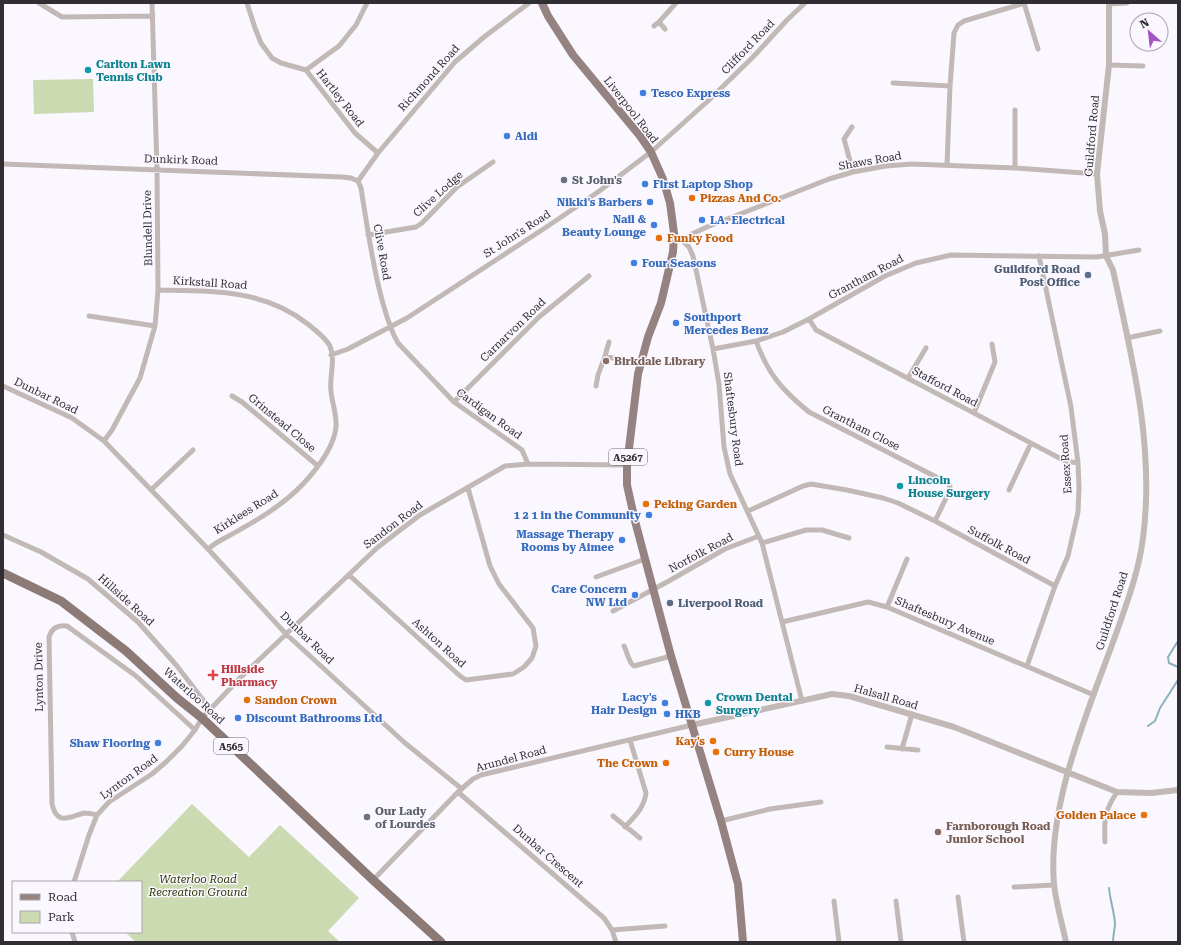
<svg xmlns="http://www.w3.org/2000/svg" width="1181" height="945" font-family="'Roboto Serif',serif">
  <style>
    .green { fill: #cbdab0 }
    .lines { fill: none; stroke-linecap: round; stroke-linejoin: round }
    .stream { stroke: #89b3bc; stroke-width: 2 }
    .minor { stroke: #c2b9b7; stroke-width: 5 }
    .tertiary { stroke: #c2b9b7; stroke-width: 6 }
    .primary { stroke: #948380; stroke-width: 8 }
    .trunk { stroke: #8c7a76; stroke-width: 9 }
    .culture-dot { fill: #0f9aa8; stroke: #faf7fe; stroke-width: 1.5 }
    .shop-dot { fill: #3f7fe0; stroke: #faf7fe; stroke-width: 1.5 }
    .worship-dot { fill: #6b7280; stroke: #faf7fe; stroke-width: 1.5 }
    .food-dot { fill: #e8710a; stroke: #faf7fe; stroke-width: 1.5 }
    .service-dot { fill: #5c6f8a; stroke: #faf7fe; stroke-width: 1.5 }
    .education-dot { fill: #8d6e63; stroke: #faf7fe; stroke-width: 1.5 }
    .health-dot { fill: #e0444e; stroke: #faf7fe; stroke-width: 1.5 }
    .labels { text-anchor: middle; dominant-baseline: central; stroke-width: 3; stroke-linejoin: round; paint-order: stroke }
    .shield { fill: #faf7fe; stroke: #6d6a70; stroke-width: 1 }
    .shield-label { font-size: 10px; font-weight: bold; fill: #302d33 }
    .street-label { font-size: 11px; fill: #302d33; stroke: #faf7fe }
    .culture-label { font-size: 11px; font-weight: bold; fill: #0d838f; stroke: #faf7fe; text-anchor: start }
    .shop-label { font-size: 11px; font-weight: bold; fill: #366cbe; stroke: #faf7fe; text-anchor: start }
    .worship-label { font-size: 11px; font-weight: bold; fill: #5b616d; stroke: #faf7fe; text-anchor: start }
    .food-label { font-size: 11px; font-weight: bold; fill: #c56008; stroke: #faf7fe; text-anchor: start }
    .service-label { font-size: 11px; font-weight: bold; fill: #4e5e75; stroke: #faf7fe; text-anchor: end }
    .education-label { font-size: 11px; font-weight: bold; fill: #785e54; stroke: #faf7fe; text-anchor: start }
    .health-label { font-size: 11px; font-weight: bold; fill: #be3a42; stroke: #faf7fe; text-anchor: start }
    .park-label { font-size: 11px; font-style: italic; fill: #2b3905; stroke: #faf7fe }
  </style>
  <rect width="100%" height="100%" fill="#faf7fe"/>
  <path class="green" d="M93,79L94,112L34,114L33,80Z
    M192,804L249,857L280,825L359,898L328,931L340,942H136L125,932H141V882H117Z"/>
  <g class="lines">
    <path class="stream" d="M1178,272V282
      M1178,641L1168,657L1169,663L1178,667
      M1148,726L1155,721L1160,708L1178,680
      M1109,888C1110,900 1114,911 1115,923C1115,929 1113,935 1113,942"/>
    <path class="minor" d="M39,3L62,17L153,16
      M247,3L255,28L261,43L272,58L281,63L306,70L355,133L378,153
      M1024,3L1038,49
      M1109,4L1127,3
      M659,22L665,29
      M654,26L659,22L676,3
      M1109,65L1143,66
      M306,70L339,46L356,25L367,3
      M893,83L950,86
      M852,127L844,139L853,172
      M3,164L342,177L351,178L358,181
      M947,165L950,86L954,33L958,25L964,21L1025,3
      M1015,168V110
      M358,181L361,188C367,225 372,263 382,300C386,314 390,330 398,343L454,402L522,450L528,464
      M358,181L378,153L455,62L484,37L529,3
      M674,233L689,247L693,256L713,349L719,384L724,447L730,474L762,543L802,701
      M368,235L416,227L422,223L457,187L493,162
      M683,241L692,234L707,227L829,179L853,172L886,166L912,164L1015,168L1097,174
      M158,290C212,291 265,289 309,325C316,331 325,337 330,346C336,360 329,377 331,391C332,403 337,415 336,427C334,447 316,470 303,484C286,502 263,517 241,529C230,536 218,540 208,549
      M89,316L155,326
      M809,319L816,330L1065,461L1078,463
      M1127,338L1160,331
      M756,341C768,374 782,390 809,412L948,483L950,486V490L935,521
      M713,349L756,341L783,332L809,319L885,276L916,263L951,255L1097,257L1139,250
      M331,355L348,349L407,318L548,226L598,192L651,152L709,100L754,56L787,20L805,3
      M605,356L609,342
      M908,378L926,348
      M3,386L72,418L104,441L208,549L286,634L405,743L462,789
      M596,386L598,375L605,356L641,365
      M232,396L242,402L318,466
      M454,402L539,317L589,276
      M974,413L995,362L992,344
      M104,441L112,430L140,378L155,326L158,290L157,169L152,3
      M151,490L193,450
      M1009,490L1031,443
      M748,511L803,486L811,484L847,490L883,498L898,503L935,521L1055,586
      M3,535L41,552L88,579L138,622L177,666L210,709
      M762,543L806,530H822L849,538
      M349,575L460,676L466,680L513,674L524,667L532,658L536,646L533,628L499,584L490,566L468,488
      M596,577L645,559
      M887,607L907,559
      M613,611L667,582L725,549L759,536
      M782,622L868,602L887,607L1094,695
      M624,646C628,653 628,662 634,666L671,656
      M1027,666L1055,586L1068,556L1078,512L1079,487L1078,463L1071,407L1039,256
      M887,747L918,750
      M902,749L912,714
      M458,792L604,918L612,930L616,942
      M97,815C93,814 88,813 84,813C69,817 57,826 52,804L49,637C52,628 57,625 67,626L136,676L195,730
      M613,816L640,838
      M721,821L770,809L821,802
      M625,827C635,816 644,808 646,793L630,740
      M1105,842C1104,819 1104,812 1117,792
      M373,880L458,792L473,779L481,775L692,725
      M74,882L89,835L97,815L109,802L152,774L167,761L182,746L195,730L202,718L241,677L378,547L420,515L505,466L528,464L627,465
      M1014,887L1054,885
      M958,897L964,942
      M834,901L839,942
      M896,901L901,942
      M612,930L665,926
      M72,932L75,942"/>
    <path class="tertiary" d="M692,725L832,694L849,696L954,727L1117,792L1151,793L1178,790
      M1066,942C1062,923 1056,903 1054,884C1047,802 1090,707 1117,631C1128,600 1139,570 1143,538C1155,447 1132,358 1113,270L1106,256L1105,234L1100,211L1097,174L1109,65V3"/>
    <path class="primary" d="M542,3L548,16L573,55L640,136L651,152L663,179L670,203L674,233L673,252L661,303L648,337L638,374L627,465V485L635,521L671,656L721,821L738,884L743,942"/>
    <path class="trunk" d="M3,573L61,601L126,651L177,698L202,718L373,880L441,942"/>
  </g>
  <g class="culture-dot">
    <circle cx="88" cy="70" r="4"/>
    <circle cx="900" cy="486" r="4"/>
    <circle cx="708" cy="703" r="4"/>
  </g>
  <g class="shop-dot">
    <circle cx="643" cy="93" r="4"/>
    <circle cx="507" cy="136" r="4"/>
    <circle cx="645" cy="184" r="4"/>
    <circle cx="650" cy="202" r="4"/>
    <circle cx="702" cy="220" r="4"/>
    <circle cx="654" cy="225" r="4"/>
    <circle cx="634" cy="263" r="4"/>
    <circle cx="676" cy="323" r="4"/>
    <circle cx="649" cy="515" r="4"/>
    <circle cx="622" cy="540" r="4"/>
    <circle cx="635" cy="595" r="4"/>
    <circle cx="665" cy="703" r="4"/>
    <circle cx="667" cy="714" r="4"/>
    <circle cx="238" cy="718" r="4"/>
    <circle cx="158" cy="743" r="4"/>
  </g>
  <g class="worship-dot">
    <circle cx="564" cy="180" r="4"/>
    <circle cx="367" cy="817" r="4"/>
  </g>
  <g class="food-dot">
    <circle cx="692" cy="198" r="4"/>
    <circle cx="659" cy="238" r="4"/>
    <circle cx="646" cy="504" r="4"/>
    <circle cx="247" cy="700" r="4"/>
    <circle cx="713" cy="741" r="4"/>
    <circle cx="716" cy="752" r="4"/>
    <circle cx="666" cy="763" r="4"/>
    <circle cx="1144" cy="815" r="4"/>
  </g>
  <g class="service-dot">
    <circle cx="1088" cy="275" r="4"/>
    <circle cx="670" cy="603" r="4"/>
  </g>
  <g class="education-dot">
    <circle cx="606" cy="361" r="4"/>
    <circle cx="938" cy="832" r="4"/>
  </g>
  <path class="health-dot" d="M211 669h4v4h4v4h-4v4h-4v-4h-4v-4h4z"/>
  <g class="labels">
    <g class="shield">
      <rect x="609" y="449" width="38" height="16" rx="3"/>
      <rect x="214" y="738" width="34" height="16" rx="3"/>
    </g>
    <g class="shield-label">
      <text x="628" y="457">A5267</text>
      <text x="231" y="746">A565</text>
    </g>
    <g class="street-label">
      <text transform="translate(748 47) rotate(-46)">Clifford Road</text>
      <text transform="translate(429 78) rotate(-48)">Richmond Road</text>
      <text transform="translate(340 98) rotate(52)">Hartley Road</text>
      <text transform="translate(631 110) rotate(52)">Liverpool Road</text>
      <text transform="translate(1092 136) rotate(-85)">Guildford Road</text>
      <text transform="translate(181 160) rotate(2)">Dunkirk Road</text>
      <text transform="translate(870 161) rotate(-10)">Shaws Road</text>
      <text transform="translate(438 194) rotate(-42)">Clive Lodge</text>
      <text transform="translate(148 228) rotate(-91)">Blundell Drive</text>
      <text transform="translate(517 234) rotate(-33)">St John's Road</text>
      <text transform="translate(382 252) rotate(80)">Clive Road</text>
      <text transform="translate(866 277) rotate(-28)">Grantham Road</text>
      <text transform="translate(210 283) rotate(4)">Kirkstall Road</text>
      <text transform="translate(513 330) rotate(-44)">Carnarvon Road</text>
      <text transform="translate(945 387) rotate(28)">Stafford Road</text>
      <text transform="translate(46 396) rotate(26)">Dunbar Road</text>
      <text transform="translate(489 414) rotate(36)">Cardigan Road</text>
      <text transform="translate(733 419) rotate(83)">Shaftesbury Road</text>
      <text transform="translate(282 423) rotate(40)">Grinstead Close</text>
      <text transform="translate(861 428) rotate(27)">Grantham Close</text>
      <text transform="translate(1066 464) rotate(-94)">Essex Road</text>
      <text transform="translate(246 512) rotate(-32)">Kirklees Road</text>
      <text transform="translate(393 525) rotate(-37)">Sandon Road</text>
      <text transform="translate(999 545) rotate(28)">Suffolk Road</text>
      <text transform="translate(701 553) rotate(-28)">Norfolk Road</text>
      <text transform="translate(126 600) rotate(42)">Hillside Road</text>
      <text transform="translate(1112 611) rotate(-72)">Guildford Road</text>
      <text transform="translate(945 621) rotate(23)">Shaftesbury Avenue</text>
      <text transform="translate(307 638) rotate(44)">Dunbar Road</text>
      <text transform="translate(439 643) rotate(42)">Ashton Road</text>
      <text transform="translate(39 677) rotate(-91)">Lynton Drive</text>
      <text transform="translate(194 696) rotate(42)">Waterloo Road</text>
      <text transform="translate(886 697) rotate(16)">Halsall Road</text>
      <text transform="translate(511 759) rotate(-15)">Arundel Road</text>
      <text transform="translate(129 777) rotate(-36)">Lynton Road</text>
      <text transform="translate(548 856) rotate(41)">Dunbar Crescent</text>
    </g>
    <g class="culture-label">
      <text x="96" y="64">Carlton Lawn<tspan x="96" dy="13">Tennis Club</tspan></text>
      <text x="908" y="480">Lincoln<tspan x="908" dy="13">House Surgery</tspan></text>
      <text x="716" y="697">Crown Dental<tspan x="716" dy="13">Surgery</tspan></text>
    </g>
    <g class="shop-label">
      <text x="651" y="93">Tesco Express</text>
      <text x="515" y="136">Aldi</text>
      <text x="653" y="184">First Laptop Shop</text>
      <text x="642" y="202" text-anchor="end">Nikki's Barbers</text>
      <text x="646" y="219" text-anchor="end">Nail &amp;<tspan x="646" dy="13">Beauty Lounge</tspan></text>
      <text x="710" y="220">LA. Electrical</text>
      <text x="642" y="263">Four Seasons</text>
      <text x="684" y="317">Southport<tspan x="684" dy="13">Mercedes Benz</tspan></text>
      <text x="641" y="515" text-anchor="end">1 2 1 in the Community</text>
      <text x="614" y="534" text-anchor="end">Massage Therapy<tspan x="614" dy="13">Rooms by Aimee</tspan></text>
      <text x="627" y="589" text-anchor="end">Care Concern<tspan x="627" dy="13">NW Ltd</tspan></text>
      <text x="657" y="697" text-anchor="end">Lacy's<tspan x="657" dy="13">Hair Design</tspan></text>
      <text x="675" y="714">HKB</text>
      <text x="246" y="718">Discount Bathrooms Ltd</text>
      <text x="150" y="743" text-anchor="end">Shaw Flooring</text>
    </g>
    <g class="worship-label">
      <text x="572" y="180">St John's</text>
      <text x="375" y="811">Our Lady<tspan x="375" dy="13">of Lourdes</tspan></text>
    </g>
    <g class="food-label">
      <text x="700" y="198">Pizzas And Co.</text>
      <text x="667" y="238">Funky Food</text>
      <text x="654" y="504">Peking Garden</text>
      <text x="255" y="700">Sandon Crown</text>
      <text x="705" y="741" text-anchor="end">Kay's</text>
      <text x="724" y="752">Curry House</text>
      <text x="658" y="763" text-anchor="end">The Crown</text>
      <text x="1136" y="815" text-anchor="end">Golden Palace</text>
    </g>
    <g class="service-label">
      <text x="1080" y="269">Guildford Road<tspan x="1080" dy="13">Post Office</tspan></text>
      <text x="678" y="603" text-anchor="start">Liverpool Road</text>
    </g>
    <g class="education-label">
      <text x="614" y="361">Birkdale Library</text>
      <text x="946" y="826">Farnborough Road<tspan x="946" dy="13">Junior School</tspan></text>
    </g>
    <g class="health-label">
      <text x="221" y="669">Hillside<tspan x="221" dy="13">Pharmacy</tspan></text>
    </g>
    <g class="park-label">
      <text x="198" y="879">Waterloo Road<tspan x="198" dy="13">Recreation Ground</tspan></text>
    </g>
  </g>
  <rect width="1181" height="945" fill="none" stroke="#302d33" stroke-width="8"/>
  <rect x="12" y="881" width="130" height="52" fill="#faf7fe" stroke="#a9a6ad"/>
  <rect x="20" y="894" width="20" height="6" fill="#948380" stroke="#a9a6ad"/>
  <text x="48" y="901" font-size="12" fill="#302d33">Road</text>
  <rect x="20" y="911" width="20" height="12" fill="#cbdab0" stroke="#a9a6ad"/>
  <text x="48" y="921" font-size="12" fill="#302d33">Park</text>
  <g transform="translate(1149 32) rotate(332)"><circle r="19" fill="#faf7fe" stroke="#a9a6ad"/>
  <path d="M0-3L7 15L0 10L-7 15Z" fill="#a353c3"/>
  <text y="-6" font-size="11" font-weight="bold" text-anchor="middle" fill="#302d33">N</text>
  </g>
</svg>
